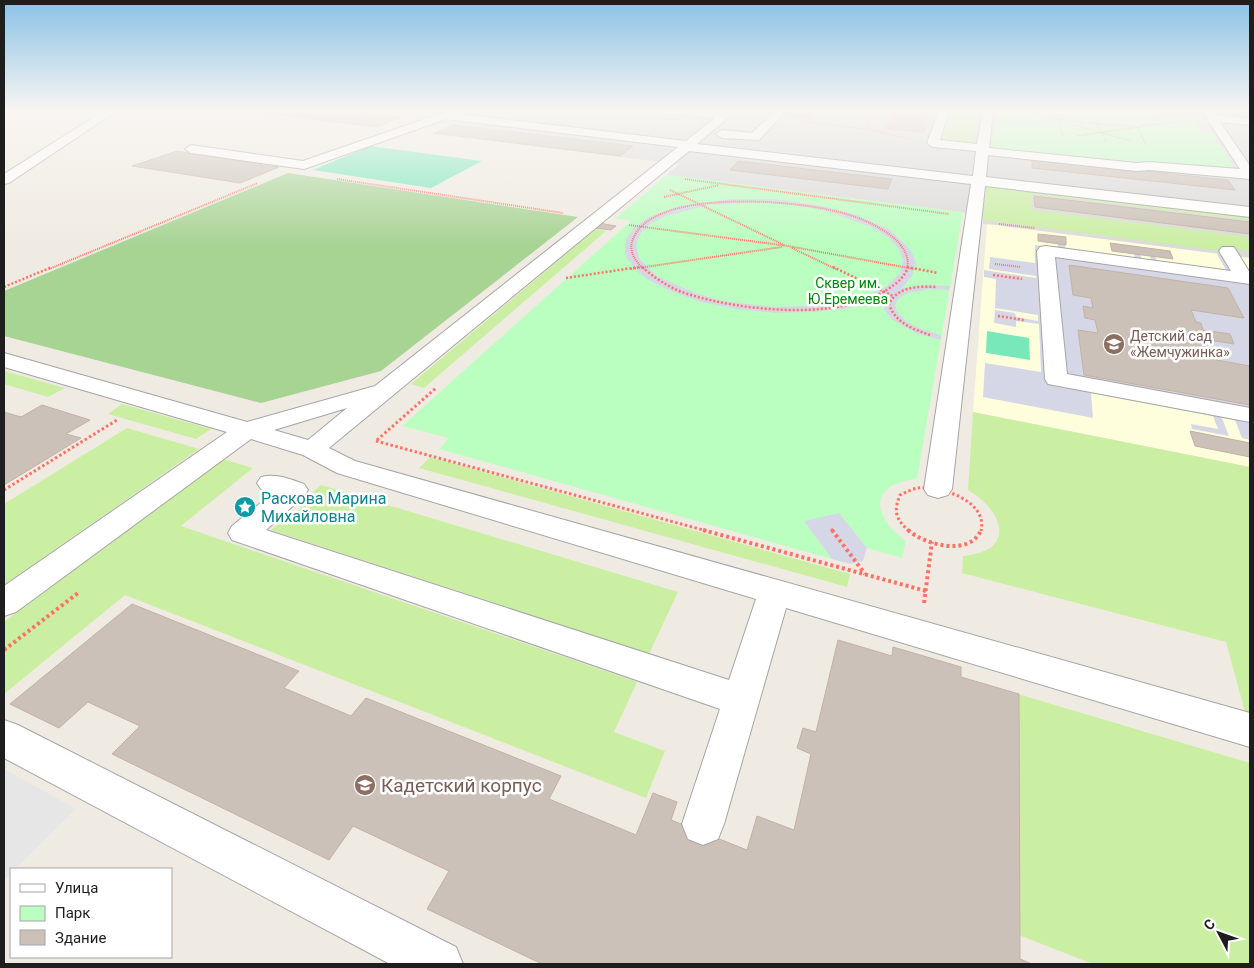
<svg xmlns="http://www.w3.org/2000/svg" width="1254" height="968" font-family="Roboto,sans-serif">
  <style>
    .residential { fill: #dcdada }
    .education { fill: #fffedc }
    .grass { fill: #caefa3 }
    .forest { fill: #a7d393 }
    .park { fill: #baffbf }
    .pitch { fill: #78e7ba }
    .parking { fill: #e6e6e6 }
    .plaza { fill: #d6d7e6; fill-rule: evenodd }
    .building { fill: #ccc1b8; stroke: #c3b1a3 }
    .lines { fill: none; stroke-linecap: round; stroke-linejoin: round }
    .minor-casing { stroke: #a5a5a5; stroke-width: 2 }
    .path-far4 { stroke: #ff7164; stroke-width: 1; stroke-dasharray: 1 1; stroke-linecap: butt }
    .path-far3 { stroke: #ff7164; stroke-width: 2; stroke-dasharray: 1 1; stroke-linecap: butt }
    .path-far2 { stroke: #ff7164; stroke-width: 2.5; stroke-dasharray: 2 2; stroke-linecap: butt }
    .path-far1 { stroke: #ff7164; stroke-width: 3; stroke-dasharray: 2.5 2.5; stroke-linecap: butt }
    .path { stroke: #ff7164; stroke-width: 4; stroke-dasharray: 3 3; stroke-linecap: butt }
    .minor { fill: #fff; fill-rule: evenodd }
    .labels { text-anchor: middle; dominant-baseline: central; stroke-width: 5; stroke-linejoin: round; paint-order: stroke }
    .far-park-label { font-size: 14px; fill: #018609; stroke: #fff }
    .far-education-label { font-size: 14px; fill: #785e54; stroke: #fff; text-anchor: start }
    .culture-label { font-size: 16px; fill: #0d838f; stroke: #fff; text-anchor: start }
    .near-education-label { font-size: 19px; fill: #785e54; stroke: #fff; text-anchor: start }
  </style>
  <rect width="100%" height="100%" fill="#f0ebe2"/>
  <path class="residential" d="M471,110H1250V258L983,224V215L667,175L679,164L431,134L450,125L440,123Z"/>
  <path class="education" d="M987,224L1250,258V467L973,412Z"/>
  <path class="grass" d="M948,110H978L973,145L939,141Z
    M987,183L1250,214V220L1032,194V210L1250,237V251L1220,247L1222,251L983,220Z
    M596,229L606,231L424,388L411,384Z
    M4,371L65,388L48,397L4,384Z
    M122,404L211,429L196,439L108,414Z
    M973,412L1250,467V714L1245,712L1226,642L962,573L963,556C1017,551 1004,511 968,490Z
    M127,428L199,449L4,585V504Z
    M430,457L850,574L847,587L419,468Z
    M223,459L253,468L181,526L637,682L614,732L665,751L646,798L125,595L4,694V622Z
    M321,485L678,592L649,654L271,530L285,518L289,519L301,508L298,506Z
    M1011,692L1250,763V964H1093L1011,932Z"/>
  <path class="forest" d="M288,173L578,217L381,371L261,403L4,336V291Z"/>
  <path class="park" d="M998,110H1129L1202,117L1204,120H1194L1201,132L1212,133L1238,174L991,147Z
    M667,175L963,212L917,479C869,484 871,516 906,541L902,558L867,548L839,514L805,522L832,559L439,449L449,438L402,426L631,221L616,218Z"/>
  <path class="pitch" d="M370,146L482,161L431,188L313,170Z
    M987,331L1029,338L1030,360L986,353Z"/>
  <path class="parking" d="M4,769L76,809L15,869H11V873L4,880Z"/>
  <path class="plaza" d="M731,199H774L818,205L857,215L890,230L910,249L916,262L912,276L902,288L926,285L950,286L949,290L930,289L908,293L899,298L895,305L898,313L907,322L922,329L941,335V340L916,333L891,319L884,309L883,304L886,297L850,308L814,312L776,313L737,309L701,302L670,291L647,279L638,272L627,259L625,252L626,239L634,227L649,217L679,206ZM760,202L801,206L827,211L871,227L888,237L899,249L903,261L900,273L888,285L880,290L856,299L827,305L775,307L723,301L692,292L657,276L639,258L636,246L640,234L650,224L666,216L709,205Z
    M1058,243L1065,244V249L1135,258L1134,253L1140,254L1142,259L1151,260L1150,256H1155L1157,262L1226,270L1217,254L1224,255L1235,275L1042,249L1050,381L1250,418V440L1242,438L1235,420L1222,418L1229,436L1192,429L1191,424L1218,429L1213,416L1091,393L1093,418L983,397L985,363L1041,372L1039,324L1016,321V327L994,323L995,310L1015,313L1016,317L1038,321V315L995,308L996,279L984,277V270L1036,278V276L989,269L990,257L1035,263V245L1058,248Z
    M1054,254L1248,281L1250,285V366L1211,359L1203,339L1234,344L1230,334L1203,330L1201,323L1196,322L1191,310L1244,317L1228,288L1069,266L1073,295L1091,298L1093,308L1083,306L1085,318L1095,320L1098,333L1078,330L1084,375L1250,405V410L1064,376Z
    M839,513L867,548L863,561L850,564L832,559L804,521Z"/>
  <path class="building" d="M240,110H342L401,117L377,127Z
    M789,110H818L811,118L784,116Z
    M896,110H929L922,128H925L924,132L886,129Z
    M1229,110H1250V121L1236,119Z
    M454,125L633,146L620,156L435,133Z
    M177,151L244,162L248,161L265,163L260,165L279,167L240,183L132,166Z
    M1032,159L1228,180L1235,190L1032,168Z
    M738,161L892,179L888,189L730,170Z
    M1034,196L1250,222V234L1035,207Z
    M599,223L616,226L611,230L594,228Z
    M1038,234L1066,237V245L1038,241Z
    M1110,243L1170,251L1173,259L1112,251Z
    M1069,265L1228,288L1244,318L1191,310L1196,322L1201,323L1203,330L1230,334L1234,344L1203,339L1211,359L1250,366V405L1084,375L1078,330L1098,333L1095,320L1085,318L1083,306L1093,308L1091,298L1073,295Z
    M42,405L90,420L66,434L81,438L4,485V412L21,417Z
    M1190,431L1250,443V457L1195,446Z
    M132,604L299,671L284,688L351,716L366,698L561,776L549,799L636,835L653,793L677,802L671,820L747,850L757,816L794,830L811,754L797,748L803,728L816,732L838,640L892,656L893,647L961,667V677L1019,694L1020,959L1032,964H542L427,909L449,871L353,826L329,860L112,754L140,726L88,702L59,728L10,704Z"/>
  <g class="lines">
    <g class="minor-casing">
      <path id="minor" d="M105,110H118L9,183L4,184V174Z
        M451,110H467L460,114L686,141L715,118L663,113L658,110L722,112L725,110H737L697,144L973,176L976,151L933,147L927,143L939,110H949L940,140L977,144L983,110H993L989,148L1137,163L1149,162L1240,169L1201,110H1212L1215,115L1250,119V125L1220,122L1250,166V179L1149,170L1137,171L988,155L986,177L1250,207V217L985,186L952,489L948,495L938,498L928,495L924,489L971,184L689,151L329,448L355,461L1250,713V747L786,608L724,824L718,839L703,845L688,839L682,824L720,709L232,540L228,533L232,526L273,493L261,489L257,483L261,477C276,473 290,479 304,484L308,490L304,496L266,530L729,680L756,599L337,473L303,455L251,439L16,612L4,616V586L227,432L4,367V353L247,422L375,386L678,147L446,119L304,169L191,153L185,149L191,145L303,161ZM347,408L308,440L274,430Z
        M776,110H787L759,140L722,138L716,134L722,130L752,133Z
        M1046,246L1231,271L1219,251L1222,247H1234L1250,273V284L1055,257L1067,374L1250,408V422L1048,384L1045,379L1037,251L1040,247Z
        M4,720L18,725L456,947L463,964H390L4,758Z"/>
    </g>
    <path class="path-far4" d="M877,110L866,129L911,139
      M1029,110L1059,120
      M1147,110L1185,114
      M799,121L866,129
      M1067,123L1131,141
      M1098,124L1106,142
      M1142,125L1169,114
      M1137,127L1146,145
      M1063,136L1059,120L1132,127
      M1077,136L1187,120
      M337,179L343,180
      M685,179L691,180"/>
    <path class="path-far3" d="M337,179L563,213
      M685,179L949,214
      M670,190L784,245
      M664,197L719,185
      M999,224L1035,228
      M629,225L788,246L914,269
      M792,248L836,269
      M995,264L1021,267
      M49,269L258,183
      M631,269L782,247
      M644,269C635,261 628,251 633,239C652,189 788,200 830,210C850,214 869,221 886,232C898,240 911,253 907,269"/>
    <path class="path-far2" d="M642,267C657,280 673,290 691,295C744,311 840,321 888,289C897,283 904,278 908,267
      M833,267L893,296
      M907,267L938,273
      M993,275L1022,279
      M566,278L639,267
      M4,287L52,267
      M998,316L1024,320
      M930,335C913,329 895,323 889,304C898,286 919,286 937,287"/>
    <path class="path-far1" d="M377,440L436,388
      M376,441L707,531
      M4,490L117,420
      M831,529L833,531
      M909,531C896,519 893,512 900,495C906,492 912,489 918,488C942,486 988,501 981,531"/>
    <path class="path" d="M703,530L926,591
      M832,530L865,574
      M908,530C925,545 970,557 981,530
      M924,603L932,542
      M4,650L78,593"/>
    <use href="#minor" class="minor"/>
  </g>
  <linearGradient id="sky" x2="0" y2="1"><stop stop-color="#8ac1e6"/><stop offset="0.45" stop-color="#f8f6f2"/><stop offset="1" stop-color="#f8f6f2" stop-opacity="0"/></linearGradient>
  <rect width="1254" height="246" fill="url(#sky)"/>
  <defs>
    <g id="school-disc" transform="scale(1.125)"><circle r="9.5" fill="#8d6e63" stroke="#fff"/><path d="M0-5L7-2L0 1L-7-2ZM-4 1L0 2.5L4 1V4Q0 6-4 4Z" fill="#fff"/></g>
    <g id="sight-disc" transform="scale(1.125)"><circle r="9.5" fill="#0f9aa8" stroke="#fff"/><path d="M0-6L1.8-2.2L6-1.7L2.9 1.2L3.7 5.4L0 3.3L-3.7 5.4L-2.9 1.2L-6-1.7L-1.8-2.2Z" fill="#fff"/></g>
  </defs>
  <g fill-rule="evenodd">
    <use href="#school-disc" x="1114" y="344"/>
    <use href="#sight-disc" x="245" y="507"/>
    <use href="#school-disc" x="365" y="785"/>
  </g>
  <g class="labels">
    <g class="far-park-label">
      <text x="848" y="283">Сквер им.<tspan x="848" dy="16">Ю.Еремеева</tspan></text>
    </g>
    <g class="far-education-label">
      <text x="1130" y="336">Детский сад<tspan x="1130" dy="16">«Жемчужинка»</tspan></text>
    </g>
    <g class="culture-label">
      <text x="261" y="498">Раскова Марина<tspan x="261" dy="18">Михайловна</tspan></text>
    </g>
    <g class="near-education-label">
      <text x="381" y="785">Кадетский корпус</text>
    </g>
  </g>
  <rect width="1254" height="968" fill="none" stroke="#1e1e1e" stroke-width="10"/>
  <rect x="10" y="868" width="162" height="90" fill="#ffffff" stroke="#a5a5a5"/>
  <rect x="20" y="884" width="25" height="8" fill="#ffffff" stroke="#a5a5a5"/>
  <text x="55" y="893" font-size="15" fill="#1e1e1e">Улица</text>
  <rect x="20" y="906" width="25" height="15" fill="#baffbf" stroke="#a5a5a5"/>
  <text x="55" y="918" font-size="15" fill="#1e1e1e">Парк</text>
  <rect x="20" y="930" width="25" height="15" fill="#ccc1b8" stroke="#a5a5a5"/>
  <text x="55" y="943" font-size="15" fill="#1e1e1e">Здание</text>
  <g transform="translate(1219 933) rotate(311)" stroke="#ffffff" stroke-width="4" paint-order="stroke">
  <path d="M0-4L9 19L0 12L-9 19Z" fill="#1e1e1e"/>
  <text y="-8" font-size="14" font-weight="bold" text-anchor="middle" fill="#1e1e1e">С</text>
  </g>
</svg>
